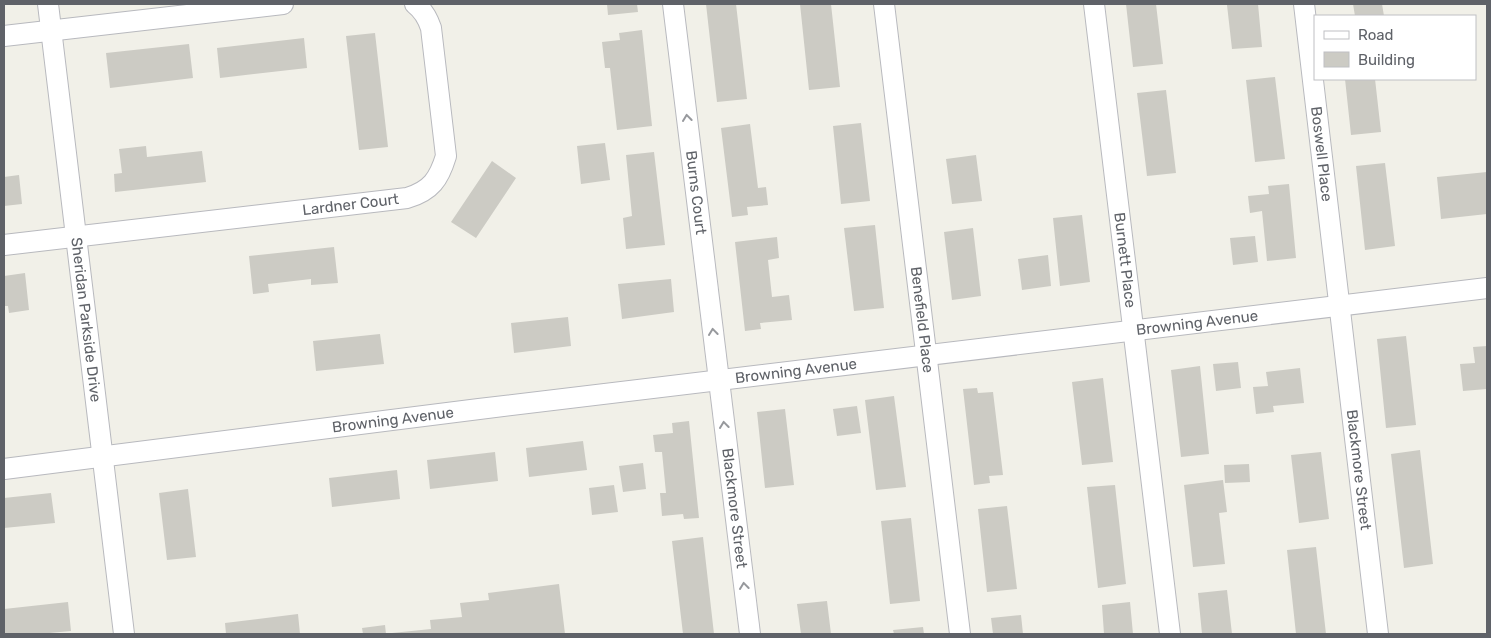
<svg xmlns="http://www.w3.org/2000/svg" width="1491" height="638" font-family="Rubik,sans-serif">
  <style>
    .building { fill: #cccbc4 }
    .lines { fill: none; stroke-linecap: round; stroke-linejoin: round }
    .street-casing { stroke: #b8b9be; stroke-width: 22 }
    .street { stroke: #fff; stroke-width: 20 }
    .oneway { stroke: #97999d }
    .labels { text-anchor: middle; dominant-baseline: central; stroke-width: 4; stroke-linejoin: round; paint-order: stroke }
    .street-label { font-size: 15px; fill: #5f6268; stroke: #fff }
  </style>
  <rect width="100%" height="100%" fill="#f1f0e8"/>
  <path class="building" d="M607,4H637L638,12L608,15Z
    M706,4H736L747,99L717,102Z
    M800,4H831L840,87L809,90Z
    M1126,4H1156L1163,64L1133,67Z
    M1243,4H1258L1262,47L1232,49L1227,5Z
    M1353,4H1382L1384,16H1355Z
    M642,30L652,126L617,130L610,68H605L602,42L620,40L619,33Z
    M375,33L388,147L359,150L346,36Z
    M304,38L307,68L220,78L217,48Z
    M189,44L193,78L110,88L106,53Z
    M1275,77L1285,159L1255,162L1246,80Z
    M1345,79H1375L1381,132L1351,135Z
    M1166,90L1176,173L1147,176L1137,93Z
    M861,123L870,201L841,204L833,126Z
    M750,124L758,188L766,187L768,205L747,207L748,215L732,217L721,128Z
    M605,143L610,180L581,184L577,146Z
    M146,146L147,157L202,151L206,182L115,192L114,174L122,173L119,149Z
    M654,152L665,245L626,249L623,218L632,216L626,155Z
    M976,155L982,201L952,204L946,159Z
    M492,161L516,178L476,238L451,222Z
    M1385,163L1395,246L1365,250L1356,166Z
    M1487,172V214L1441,219L1437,177Z
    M19,175L22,204L4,206V177Z
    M1289,184L1296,258L1267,261L1262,211L1250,213L1248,196L1269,194L1268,186Z
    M1082,215L1090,282L1060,286L1053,218Z
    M875,225L884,308L854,311L844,228Z
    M973,228L981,296L952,300L944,232Z
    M1255,236L1258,262L1233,265L1230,238Z
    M777,237L779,258L768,260L772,297L789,295L792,320L760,323L761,329L745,331L735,242Z
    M334,247L338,283L311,285V279L268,284L269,292L253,294L249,256Z
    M1048,255L1051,286L1022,290L1018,259Z
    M25,273L29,310L9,313L8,306H4V276Z
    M671,279L674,312L622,319L618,284Z
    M568,317L571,346L514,353L511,323Z
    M380,334L384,364L316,371L313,341Z
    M1406,336L1416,425L1386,428L1377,339Z
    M1487,346V389L1463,391L1460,364L1475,363L1473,347Z
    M1238,362L1241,388L1216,391L1213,364Z
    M1200,366L1209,454L1181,457L1171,370Z
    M1300,368L1304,403L1273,406L1274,412L1256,414L1253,387L1268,386L1266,372Z
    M1103,378L1113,462L1082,465L1072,382Z
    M977,388L978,393L993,392L1003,475L989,476L990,483L974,485L963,389Z
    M894,396L906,487L876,490L865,400Z
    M857,406L861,433L837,436L833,409Z
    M785,409L794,485L765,488L757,412Z
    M689,421L699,518L684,519L683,514L662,516L660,493H666L662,452H655L653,435L673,433L672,423Z
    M583,441L587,470L529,477L526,448Z
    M1420,450L1433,564L1404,568L1391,454Z
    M495,452L498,481L430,489L427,460Z
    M1321,452L1329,519L1299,523L1291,455Z
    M643,463L646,489L623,492L619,466Z
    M1249,464L1250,482L1225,483L1224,465Z
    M397,470L400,499L332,507L329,478Z
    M1223,480L1227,512L1219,513L1225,564L1193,567L1184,485Z
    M614,485L618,512L592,515L589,488Z
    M1115,485L1126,584L1098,588L1087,487Z
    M188,489L196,557L167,560L159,493Z
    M51,493L55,523L4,528V498Z
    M1007,506L1017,589L987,592L978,509Z
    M911,518L920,601L890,604L881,521Z
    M703,537L714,634H683L672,541Z
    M1316,547L1326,634H1296L1287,550Z
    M559,584L565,634H392V633L431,629L430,620L462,617L460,603L489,600L488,593Z
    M1227,590L1232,634H1202L1198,593Z
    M827,601L831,634H801L797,604Z
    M68,602L71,631L39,634H4V609Z
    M1130,602L1133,634H1104L1102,605Z
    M298,614L300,634H226L225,623Z
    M1021,615L1023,634H993L991,618Z
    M385,625L386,634H363L362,628Z
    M923,627L924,634H894L893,630Z"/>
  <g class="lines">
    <g class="street-casing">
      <g id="street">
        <path id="s1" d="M48,4L124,634"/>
        <path id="s2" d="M673,4L750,634"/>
        <path id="s3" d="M884,4L960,634"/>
        <path id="s4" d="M1094,4L1170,634"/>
        <path id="s5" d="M1304,4L1378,634"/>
        <path d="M4,36L283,4"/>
        <path id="s6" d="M4,245L407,198C431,191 439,179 446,156L431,28C428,19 423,10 415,4"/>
        <path id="s7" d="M4,469L479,409L1487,288"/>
      </g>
    </g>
    <use href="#street" class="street"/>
  </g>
  <defs><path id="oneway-chevron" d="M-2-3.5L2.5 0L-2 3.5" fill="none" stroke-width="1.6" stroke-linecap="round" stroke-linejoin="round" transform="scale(1.25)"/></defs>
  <g class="oneway">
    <use href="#oneway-chevron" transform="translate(687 118) rotate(-97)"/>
    <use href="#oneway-chevron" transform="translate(713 332) rotate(-97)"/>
    <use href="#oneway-chevron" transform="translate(724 425) rotate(-97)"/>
    <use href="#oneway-chevron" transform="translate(744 586) rotate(-97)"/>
  </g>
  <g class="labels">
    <g class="street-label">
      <text stroke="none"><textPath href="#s5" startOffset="151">Boswell Place</textPath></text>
      <text stroke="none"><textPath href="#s2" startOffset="190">Burns Court</textPath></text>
      <text stroke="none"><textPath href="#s6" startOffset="349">Lardner Court</textPath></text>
      <text stroke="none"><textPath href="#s4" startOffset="258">Burnett Place</textPath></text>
      <text stroke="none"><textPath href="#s1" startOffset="318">Sheridan Parkside Drive</textPath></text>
      <text stroke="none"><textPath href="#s3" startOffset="318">Benefield Place</textPath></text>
      <text stroke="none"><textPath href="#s7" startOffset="1202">Browning Avenue</textPath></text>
      <text stroke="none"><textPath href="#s7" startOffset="798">Browning Avenue</textPath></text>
      <text stroke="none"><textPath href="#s7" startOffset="392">Browning Avenue</textPath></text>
      <text stroke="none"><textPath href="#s5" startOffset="469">Blackmore Street</textPath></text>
      <text stroke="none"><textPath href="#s2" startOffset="508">Blackmore Street</textPath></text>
    </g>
  </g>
  <rect width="1491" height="638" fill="none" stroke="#5f6268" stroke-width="10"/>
  <rect x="1314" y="15" width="162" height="65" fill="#ffffff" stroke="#bfc0c3"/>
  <rect x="1324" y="31" width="25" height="8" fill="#ffffff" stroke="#bfc0c3"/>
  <text x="1358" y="40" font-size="15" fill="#5f6268">Road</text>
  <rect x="1324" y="52" width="25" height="15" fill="#cccbc4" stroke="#bfc0c3"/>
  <text x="1358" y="65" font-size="15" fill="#5f6268">Building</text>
</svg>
